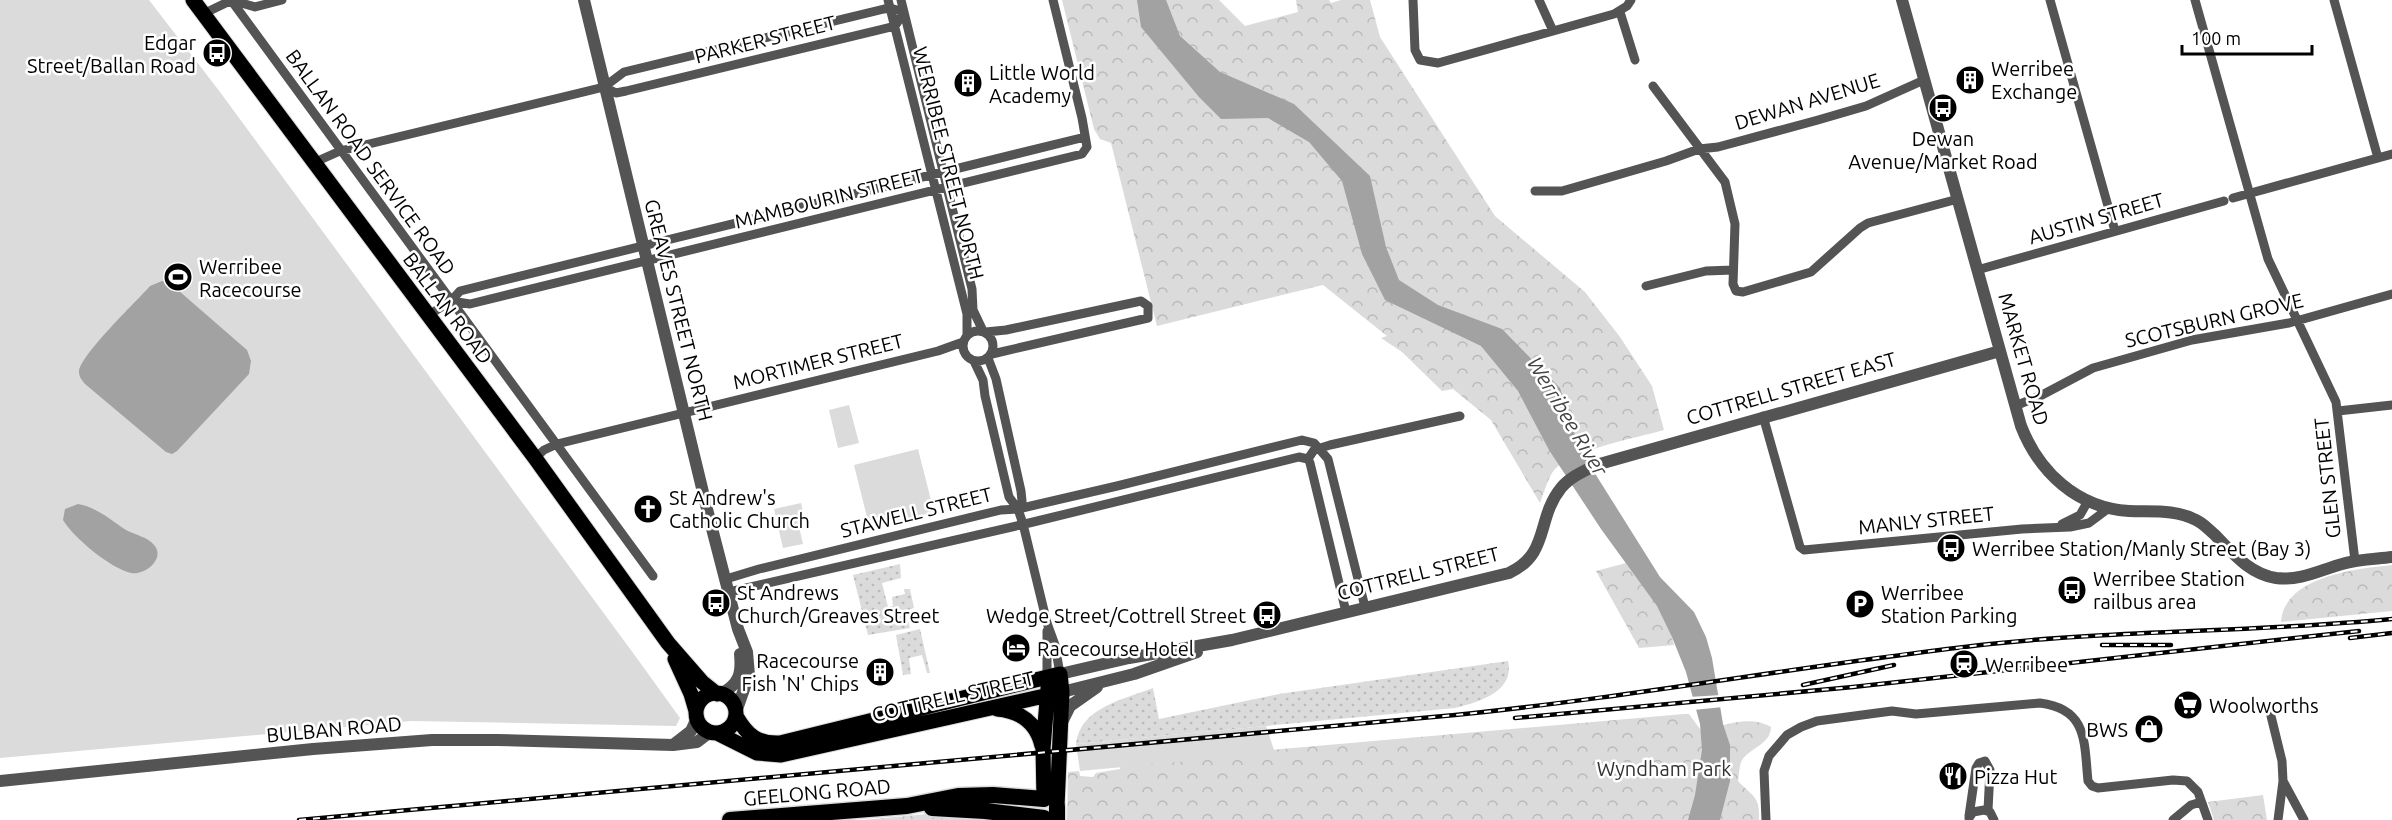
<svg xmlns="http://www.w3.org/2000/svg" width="2392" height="820" font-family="Ubuntu,sans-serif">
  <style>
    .grass { fill: url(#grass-dots) }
    .forest { fill: url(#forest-crowns) }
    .pitch { fill: #dbdbdb }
    .water { fill: #a2a2a2 }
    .pier { fill: #fff }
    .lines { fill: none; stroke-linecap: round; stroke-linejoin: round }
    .primary-casing { stroke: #dbdbdb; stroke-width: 17 }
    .trunk-casing { stroke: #dbdbdb; stroke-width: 19 }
    .minor { stroke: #545454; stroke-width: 9 }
    .tertiary { stroke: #545454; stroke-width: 12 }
    .primary { stroke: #000; stroke-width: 15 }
    .trunk { stroke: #000; stroke-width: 16 }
    .rail-casing { stroke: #000; stroke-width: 4.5 }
    .rail { stroke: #fff; stroke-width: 2; stroke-dasharray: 7; stroke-linecap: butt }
    .labels { text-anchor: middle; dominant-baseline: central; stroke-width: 5; stroke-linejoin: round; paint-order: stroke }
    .street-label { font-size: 20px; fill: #000; stroke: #fff }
    .poi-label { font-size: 20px; fill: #000; stroke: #fff; text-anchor: start }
    .park-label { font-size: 20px; fill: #323232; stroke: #fff }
    .water-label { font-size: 21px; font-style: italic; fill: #434343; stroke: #fff }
  </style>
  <defs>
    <pattern id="grass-dots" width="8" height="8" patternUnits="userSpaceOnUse" patternTransform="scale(1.5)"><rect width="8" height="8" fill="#dbdbdb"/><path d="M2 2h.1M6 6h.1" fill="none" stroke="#bababa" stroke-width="1.8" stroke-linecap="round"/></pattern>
    <pattern id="forest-crowns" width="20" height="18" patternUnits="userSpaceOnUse" patternTransform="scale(1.5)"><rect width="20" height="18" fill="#dbdbdb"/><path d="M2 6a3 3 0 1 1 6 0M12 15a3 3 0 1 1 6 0" fill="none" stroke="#bababa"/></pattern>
  </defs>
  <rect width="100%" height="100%" fill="#fff"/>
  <path class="grass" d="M900,564L901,578L882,583L888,607L893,606L892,597L905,594L904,589H910L914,608L905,611L910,628L868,635L853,575Z
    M920,629L930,673H927L922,655L909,658L911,674L903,675L896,635Z
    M1508,661C1515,692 1478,702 1455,708L1076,744C1080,707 1125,699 1153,688L1159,719L1279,694Z"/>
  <path class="forest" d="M1062,0H1219L1245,26L1298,12L1296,0H1329L1331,3L1341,0H1370L1380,37L1495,216L1585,292L1620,337L1652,386L1664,430C1636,438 1575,449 1555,469C1548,477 1544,493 1540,503L1491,420L1453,389L1442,391L1402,352L1381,338L1387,336L1323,285L1157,326L1111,143L1100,139L1094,129Z
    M1626,563C1644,588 1668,614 1674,645L1639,648L1596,571Z
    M2392,565V611L2281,622C2284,576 2356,569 2392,565Z
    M1684,714H1689L1703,733C1721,724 1752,715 1771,727C1771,745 1748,748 1741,762C1739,768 1739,775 1738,781C1753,797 1760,796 1759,820H1067L1068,772L1079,771L1080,776L1093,777L1096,773L1120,769L1121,763Z
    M2263,795L2267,820H2214L2208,802Z
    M927,814L971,815L1024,820H863Z"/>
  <path class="pitch" d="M0,0H149L220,92L636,657L680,718L676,726L411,721L0,758Z
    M849,405L859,443L838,448L829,410Z
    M918,449L934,512L870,529L854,465Z
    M801,503L804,516L797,518L803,544L783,548L774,509Z
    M1266,726L1275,753L1080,771L1076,744Z"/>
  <path class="water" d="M1137,0H1166L1180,36L1220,72L1294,104L1370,176L1386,247L1399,280L1438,305L1502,329L1560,388L1579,448L1660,577L1694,612L1706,637L1712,658L1723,724L1730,745V781L1720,820H1688L1695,795L1702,750L1700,724L1686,672L1672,637L1657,606L1601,529L1549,450L1518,391L1481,346L1385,300L1362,254L1342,181L1309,142L1268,118L1221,119L1199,97L1141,27Z
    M162,281L171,284L247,350L251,361L249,374L177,451L172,454L166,452L85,384C82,380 79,377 79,372C79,356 137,301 150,286Z
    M78,504C96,507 111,520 126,530C135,535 148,537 154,545C166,558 145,576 131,573C110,568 74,538 63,520L65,509Z"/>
  <path class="pier" d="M1721,695L1723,707L1693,710L1689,697Z"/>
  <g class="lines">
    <g class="primary-casing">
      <path id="primary" d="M193,0L535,458L668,643L702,682L717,694
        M675,659L691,694L696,711
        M696 713a20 20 0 1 1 40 0a20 20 0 1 1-40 0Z
        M997,709C1020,711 1037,723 1042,746
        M736,716C747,735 757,744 780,743L1060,674L1062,692L1057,807
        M717,733L757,753L781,755L1062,692
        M1044,799L1043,749L1048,688"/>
    </g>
    <g class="trunk-casing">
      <path id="trunk" d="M932,808L985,811L1044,818
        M730,820L907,806L958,796L993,795L1044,799
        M1057,820V807"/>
    </g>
    <path class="minor" d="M231,0L653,576
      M231,0L255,7L282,0
      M888,0L967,314V336
      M901,0L972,289L973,310L983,331
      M1413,0L1415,50L1420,60L1438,63L1614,14L1627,6L1631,0
      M1539,0L1553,31
      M2050,0L2115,231
      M2195,0L2268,259L2336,402L2355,561
      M2334,0L2378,158
      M1620,12L1635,60
      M203,14L232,0
      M1653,86L1725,182L1735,224L1733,284L1736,291L1743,292L1811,272L1860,228L1868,223L1958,199
      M313,163L340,151L604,87L624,72L884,9L890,8L904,12L895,26L883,29L626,91L616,93L604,87
      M1535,191H1562L1666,161L1699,149L1718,147L1818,120L1866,106L1924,80
      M2233,198L2392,154
      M1977,270L2224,201
      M1646,286L1706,271L1733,270
      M451,301L470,304L1082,154L1087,147L1082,118L1053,0
      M427,316L451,301L460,291L1085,137
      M963 346a15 15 0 1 1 30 0a15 15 0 1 1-30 0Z
      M986,332L1006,330L1141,301L1148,306V318L992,354
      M988,358L996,379L1021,491L1022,501L1018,509
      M974,361L983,380L985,396L1009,497L1018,509L1023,524L1047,623L1055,645L1060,674
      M2015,406L2042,395L2093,368L2192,340L2289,323L2392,294
      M2338,411L2392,405
      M1763,416L1800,547L1804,550L2022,529L2070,527L2089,523L2109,508
      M535,458L544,450L557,444L938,351L963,342
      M1308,459L1314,450L1330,445L1460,416
      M1308,459L1310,463L1346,612
      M2062,524L2080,515L2088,501
      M726,579L759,569L1001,510L1018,509L1117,486L1302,440L1314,443L1328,459L1365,607
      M729,592L1029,523L1299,457L1308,459
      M1047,631V677
      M2271,716L2282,761L2283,781L2304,820
      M1969,816L1976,768L1979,763L1985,761L1990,770L1988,810
      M1969,818L1973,812L1984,810L1990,812L1994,820
      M1766,820L1764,771L1769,756L1787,735L1801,727L1817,721L1892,711L1916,714L2040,703C2088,709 2084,742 2088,781L2092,786L2098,788L2173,780L2187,781L2198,792L2208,820
      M2173,820L2191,805L2201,802
      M2278,820L2283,781"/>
    <path class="tertiary" d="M584,0L708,513L738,629L747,652L749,675L736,712
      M1902,0L2021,426C2039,472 2077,508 2129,511C2152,512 2175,509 2196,520C2203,523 2208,529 2214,534C2232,552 2249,574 2276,578C2301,581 2320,570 2342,564C2358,559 2376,559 2392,557
      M1060,674L1129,658L1232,640L1509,573C1550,554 1536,519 1561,488C1570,477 1584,471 1596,465L2000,351
      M1062,692L1134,674L1197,652
      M721,694C739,684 742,674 740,654
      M1062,722L1070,706L1097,687
      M673,745L691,731L697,718
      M0,781L313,749L432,740H497L673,745L697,742L710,732"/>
    <use href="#primary" class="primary"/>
    <use href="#trunk" class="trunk"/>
    <g class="rail-casing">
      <path id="rail" d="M2350,638L2392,633
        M2102,645H2171
        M1803,685L1894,665
        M1515,718L1853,687L2359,631
        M299,820L1455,715C1634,697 1811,664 1990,644C2124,630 2258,632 2392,619"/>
    </g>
    <use href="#rail" class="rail"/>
  </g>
  <defs>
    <g id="bus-disc" transform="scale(1.5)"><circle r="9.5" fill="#000" stroke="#fff"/><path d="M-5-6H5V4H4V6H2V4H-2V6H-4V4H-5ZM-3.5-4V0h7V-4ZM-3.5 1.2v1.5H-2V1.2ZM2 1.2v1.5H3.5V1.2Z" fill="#fff"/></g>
    <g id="building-disc" transform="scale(1.5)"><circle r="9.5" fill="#000" stroke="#fff"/><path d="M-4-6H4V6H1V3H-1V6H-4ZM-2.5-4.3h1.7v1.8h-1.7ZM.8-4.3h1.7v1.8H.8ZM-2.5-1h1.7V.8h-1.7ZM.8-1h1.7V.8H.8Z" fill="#fff"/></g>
    <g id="stadium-disc" transform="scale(1.5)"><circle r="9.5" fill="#000" stroke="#fff"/><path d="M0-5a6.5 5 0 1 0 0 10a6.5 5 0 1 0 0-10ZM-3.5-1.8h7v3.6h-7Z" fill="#fff"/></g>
    <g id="church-disc" transform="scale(1.5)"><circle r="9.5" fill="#000" stroke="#fff"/><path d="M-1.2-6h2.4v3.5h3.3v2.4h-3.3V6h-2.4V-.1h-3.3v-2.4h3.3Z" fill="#fff"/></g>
    <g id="parking-disc" transform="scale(1.5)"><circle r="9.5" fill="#000" stroke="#fff"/><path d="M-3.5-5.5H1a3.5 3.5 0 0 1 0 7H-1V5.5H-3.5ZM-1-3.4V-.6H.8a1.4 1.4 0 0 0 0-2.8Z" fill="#fff"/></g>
    <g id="hotel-disc" transform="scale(1.5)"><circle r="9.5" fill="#000" stroke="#fff"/><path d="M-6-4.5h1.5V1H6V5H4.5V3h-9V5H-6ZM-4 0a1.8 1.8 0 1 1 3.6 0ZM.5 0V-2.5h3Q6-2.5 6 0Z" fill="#fff"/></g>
    <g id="station-disc" transform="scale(1.5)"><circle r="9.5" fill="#000" stroke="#fff"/><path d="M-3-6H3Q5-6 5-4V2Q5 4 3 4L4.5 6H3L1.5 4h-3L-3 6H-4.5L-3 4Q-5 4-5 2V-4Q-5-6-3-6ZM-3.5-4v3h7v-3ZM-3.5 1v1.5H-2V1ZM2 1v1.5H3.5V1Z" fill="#fff"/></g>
    <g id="supermarket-disc" transform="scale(1.5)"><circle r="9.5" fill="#000" stroke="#fff"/><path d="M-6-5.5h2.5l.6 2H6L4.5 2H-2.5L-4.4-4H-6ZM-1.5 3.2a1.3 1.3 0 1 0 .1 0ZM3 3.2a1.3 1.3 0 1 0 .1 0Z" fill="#fff"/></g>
    <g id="shop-disc" transform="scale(1.5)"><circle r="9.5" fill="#000" stroke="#fff"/><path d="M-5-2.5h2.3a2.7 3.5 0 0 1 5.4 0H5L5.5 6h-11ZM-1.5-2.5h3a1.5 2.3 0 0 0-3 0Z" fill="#fff"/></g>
    <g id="restaurant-disc" transform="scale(1.5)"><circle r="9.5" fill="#000" stroke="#fff"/><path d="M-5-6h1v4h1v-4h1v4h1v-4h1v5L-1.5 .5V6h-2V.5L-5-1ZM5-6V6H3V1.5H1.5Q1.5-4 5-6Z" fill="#fff"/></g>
  </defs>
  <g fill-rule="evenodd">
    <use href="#bus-disc" x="217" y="53"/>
    <use href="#building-disc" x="1970" y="80"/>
    <use href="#building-disc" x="968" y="83"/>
    <use href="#bus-disc" x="1943" y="108"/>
    <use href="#stadium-disc" x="178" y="277"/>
    <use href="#church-disc" x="648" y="509"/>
    <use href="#bus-disc" x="1951" y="548"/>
    <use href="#bus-disc" x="2072" y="590"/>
    <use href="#bus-disc" x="716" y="603"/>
    <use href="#parking-disc" x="1860" y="604"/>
    <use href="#bus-disc" x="1267" y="615"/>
    <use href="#hotel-disc" x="1016" y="648"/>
    <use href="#station-disc" x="1964" y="664"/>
    <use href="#building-disc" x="880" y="672"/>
    <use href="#supermarket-disc" x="2188" y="705"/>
    <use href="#shop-disc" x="2149" y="729"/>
    <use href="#restaurant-disc" x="1953" y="776"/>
  </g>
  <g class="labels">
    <g class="street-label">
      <text transform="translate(765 39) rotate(-14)">PARKER STREET</text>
      <text transform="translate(1807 101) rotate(-17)">DEWAN AVENUE</text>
      <text transform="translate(371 162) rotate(54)">BALLAN ROAD SERVICE ROAD</text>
      <text transform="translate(949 163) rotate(76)">WERRIBEE STREET NORTH</text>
      <text transform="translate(829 198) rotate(-14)">MAMBOURIN STREET</text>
      <text transform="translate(2096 218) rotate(-16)">AUSTIN STREET</text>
      <text transform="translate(448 308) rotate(53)">BALLAN ROAD</text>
      <text transform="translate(679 310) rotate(76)">GREAVES STREET NORTH</text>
      <text transform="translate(2214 320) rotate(-13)">SCOTSBURN GROVE</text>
      <text transform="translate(2024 359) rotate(74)">MARKET ROAD</text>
      <text transform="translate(818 361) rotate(-14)">MORTIMER STREET</text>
      <text transform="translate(1791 388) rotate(-16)">COTTRELL STREET EAST</text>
      <text transform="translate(2327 478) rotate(-96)">GLEN STREET</text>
      <text transform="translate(916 512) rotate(-14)">STAWELL STREET</text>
      <text transform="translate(1926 520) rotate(-6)">MANLY STREET</text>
      <text transform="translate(1418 573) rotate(-14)">COTTRELL STREET</text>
      <text transform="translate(953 696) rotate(-13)">COTTRELL STREET</text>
      <text transform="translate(334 729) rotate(-5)">BULBAN ROAD</text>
      <text transform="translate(817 792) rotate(-5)">GEELONG ROAD</text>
    </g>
    <g class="poi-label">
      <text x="196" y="42" text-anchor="end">Edgar<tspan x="196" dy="23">Street/Ballan Road</tspan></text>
      <text x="1991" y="68">Werribee<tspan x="1991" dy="23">Exchange</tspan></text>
      <text x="989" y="72">Little World<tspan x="989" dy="23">Academy</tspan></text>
      <text x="1943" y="138" text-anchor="middle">Dewan<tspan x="1943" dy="23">Avenue/Market Road</tspan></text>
      <text x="199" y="266">Werribee<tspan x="199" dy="23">Racecourse</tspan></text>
      <text x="669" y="497">St Andrew's<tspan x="669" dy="23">Catholic Church</tspan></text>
      <text x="1972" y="548">Werribee Station/Manly Street (Bay 3)</text>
      <text x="2093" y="578">Werribee Station<tspan x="2093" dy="23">railbus area</tspan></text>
      <text x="737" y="592">St Andrews<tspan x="737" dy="23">Church/Greaves Street</tspan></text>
      <text x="1881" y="592">Werribee<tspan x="1881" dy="23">Station Parking</tspan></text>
      <text x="1246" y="615" text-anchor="end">Wedge Street/Cottrell Street</text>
      <text x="1037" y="648">Racecourse Hotel</text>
      <text x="859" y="660" text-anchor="end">Racecourse<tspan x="859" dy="23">Fish 'N' Chips</tspan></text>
      <text x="1985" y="664">Werribee</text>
      <text x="2209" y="705">Woolworths</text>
      <text x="2128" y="729" text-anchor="end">BWS</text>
      <text x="1974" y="776">Pizza Hut</text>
    </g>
    <g class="park-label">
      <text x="1664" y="768">Wyndham Park</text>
    </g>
    <g class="water-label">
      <text transform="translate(1568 416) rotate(59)">Werribee River</text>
    </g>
  </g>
  <path d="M2182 45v9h130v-9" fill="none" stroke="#000000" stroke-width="3"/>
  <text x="2191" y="45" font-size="18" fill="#000000" stroke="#ffffff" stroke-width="4.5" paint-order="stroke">100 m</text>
</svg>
